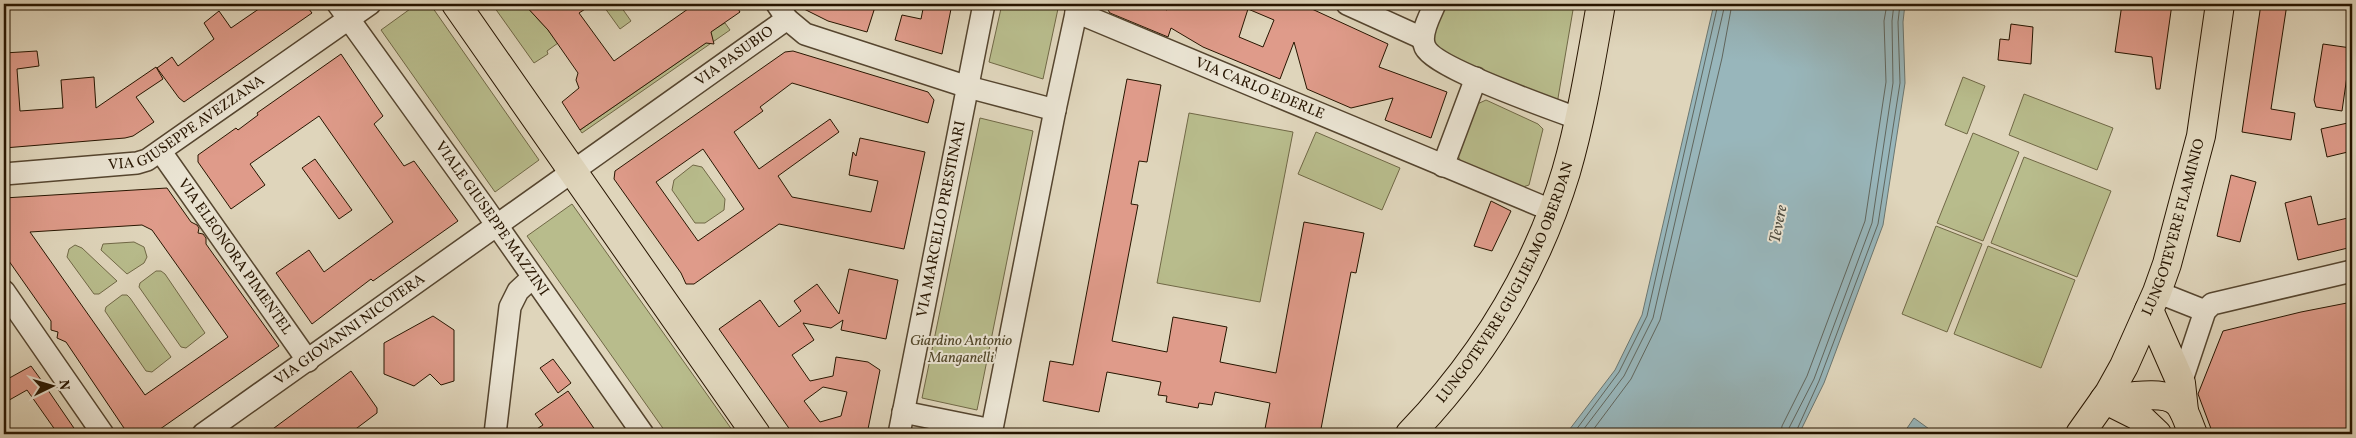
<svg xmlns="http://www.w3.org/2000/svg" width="2356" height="438" font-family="Vollkorn,serif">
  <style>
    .green { fill: #b8bc8c; stroke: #706846 }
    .water { fill: #98b6bb; stroke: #6b7670 }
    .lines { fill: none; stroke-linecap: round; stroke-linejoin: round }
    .shore { stroke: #60665e; stroke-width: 1 }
    .building { fill: #df9b8a; stroke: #271500; fill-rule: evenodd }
    .minor-casing { stroke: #55452f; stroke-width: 24 }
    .major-casing { stroke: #271500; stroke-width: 30 }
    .minor { stroke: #eae4d3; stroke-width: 21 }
    .major { stroke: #dfd5bb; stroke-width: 28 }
    .labels { text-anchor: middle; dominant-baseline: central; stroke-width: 4; stroke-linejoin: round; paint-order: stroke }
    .street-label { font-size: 15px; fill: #271500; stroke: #eae4d3 }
    .park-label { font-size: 15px; font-style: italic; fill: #52472a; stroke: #eae4d3 }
    .water-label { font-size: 16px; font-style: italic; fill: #4f4d41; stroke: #eae4d3 }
  </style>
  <rect width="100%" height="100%" fill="#dfd5bb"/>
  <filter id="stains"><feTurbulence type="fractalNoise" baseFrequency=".004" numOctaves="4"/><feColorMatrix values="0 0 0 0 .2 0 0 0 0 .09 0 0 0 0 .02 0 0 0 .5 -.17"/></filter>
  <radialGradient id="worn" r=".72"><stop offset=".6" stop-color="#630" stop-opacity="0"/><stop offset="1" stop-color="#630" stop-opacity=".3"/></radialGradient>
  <path class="green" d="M417,4H430L539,160L495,192L381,30Z
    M492,4H524L548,30L558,43L547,51L548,54L534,63Z
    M602,4H619L631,21L620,29Z
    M1002,4H1059L1043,79L989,62Z
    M1440,4H1574L1557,104L1435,52L1427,37Z
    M725,23L730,30L582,133L580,130L707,42L709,32Z
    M1963,77L1985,86L1967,134L1945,125Z
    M2024,94L2113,128L2097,170L2009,135Z
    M1486,100L1538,124L1543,129L1529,185L1520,188L1463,166L1457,154L1473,106Z
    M1189,113L1293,132L1260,302L1157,283Z
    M980,118L1033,131L977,410L922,398Z
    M1316,132L1400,168L1382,210L1298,174Z
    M1973,133L2019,152L1983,241L1937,223Z
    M2024,157L2111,191L2077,277L1991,243Z
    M693,165L702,167L725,199L724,210L705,223H695L672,190L674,180Z
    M572,204L735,434H667L527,236Z
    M1936,226L1982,244L1947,332L1902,314Z
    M134,242L144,247L147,257L144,263L127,274L101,250L103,244Z
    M75,245L82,248L117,281L99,294H94L67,257L69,249Z
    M1988,246L2075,280L2041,368L1954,334Z
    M156,271H161L165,274L205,333L186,348L181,347L139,287L140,283Z
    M122,295H127L130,298L171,357L152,372L146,371L105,311L106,307Z"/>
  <path class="water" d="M1714,4H1905L1903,22L1905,83L1883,225L1824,383L1799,434H1566L1615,370L1642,315Z
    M1914,418L1936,434H1903Z"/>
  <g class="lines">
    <path class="shore" d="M1573,434L1619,372L1647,316L1718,4
      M1580,434L1624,376L1653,318L1725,4
      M1590,434L1631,379L1660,320L1722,58L1732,4
      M1781,434L1782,426L1807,376L1865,221L1886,82L1884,21L1887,4
      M1788,434L1789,428L1814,379L1872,223L1893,83L1892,21L1894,4
      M1795,434L1819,381L1878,224L1900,83L1898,22L1900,4"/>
  </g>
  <path class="building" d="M266,4H305L312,13L184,102L179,98L157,68L172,57L178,66L214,39L204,23L219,11L231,28Z
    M524,4H593L579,13L614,61L695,4H735L740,12L711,32L714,44L706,43L580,130L562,102L579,88L576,80L578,73L548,30Z
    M794,4H876L867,32L828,21Z
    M924,4H952L942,54L895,40L902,15L921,19Z
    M1104,4H1151L1167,10L1170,4H1301L1388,44L1379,67L1447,92L1431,138L1385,120L1393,98L1351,108L1307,89L1294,42L1280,79L1203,47L1171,28L1168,37L1110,13ZM1248,9L1274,20L1263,47L1239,37Z
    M2122,4H2172L2160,89H2156L2152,57L2115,52Z
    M2261,4H2287L2271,109L2295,113L2291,140L2242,132Z
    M2011,24L2033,27L2031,64L1998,60L2000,39L2009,40Z
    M2323,44L2351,48L2342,111L2316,107L2314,100Z
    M37,51L39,66L17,69L20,111L63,108L61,80L94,77L96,108L156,67L163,79L136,97L154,122L133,136L125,138L4,148V53Z
    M793,51L928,92L934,100L928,123L792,83L760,107L763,111L734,132L759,169L830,119L839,132L778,176L792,197L871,212L878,181L849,175L853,152L856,156L860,138L925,152L904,249L779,224L694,284H686L681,273L614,179L615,171L785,52ZM703,149L744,209L698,241L656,182Z
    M341,54L383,116L374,124L404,166L414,161L458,221L373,281L371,279L312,324L276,273L309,250L324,272L393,222L319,116L250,164L265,185L231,209L198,162V155L236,128L238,130L258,115L257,113Z
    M1127,79L1161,85L1147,162L1139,161L1131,204L1138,205L1112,341L1167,352L1173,317L1227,327L1220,362L1276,373L1304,222L1364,233L1356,273L1351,272L1320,434H1264L1270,403L1215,392L1212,405L1199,403L1198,408L1166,402L1167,396L1158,395L1161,382L1107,372L1099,412L1043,401L1050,361L1073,365Z
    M2352,122V151L2327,157L2321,129Z
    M315,159L352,210L339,219L302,168Z
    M2231,175L2256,182L2240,242L2217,236Z
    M167,188L191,222L197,225L199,228L198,233L203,234L206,238V244L279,346L153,434H128L66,342L57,338L58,332L51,330V321L4,254V198ZM142,225L152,230L228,337L145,395L30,232Z
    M2311,196L2318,225L2352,217V247L2298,260L2285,203Z
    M1491,201L1511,211L1492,251L1474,246Z
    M849,269L898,280L886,339L841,330L843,320L831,328L803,323L814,340L792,355L810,381L833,376L836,357L868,362L880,370L867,434H793L719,329L760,300L779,327L801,311L794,301L817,284L839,314ZM823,387L847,392L841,416L820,422L804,401Z
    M2352,302V434H2213L2198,394L2223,331L2301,312Z
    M433,316L454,330V381L441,385L430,374L414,386L384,374V343Z
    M553,359L571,383L558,393L540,368Z
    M31,366L39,377L78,434H58L27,390L4,403V381Z
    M351,371L377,408V413L349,434H266Z
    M568,391L598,434H529L543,425L535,414Z"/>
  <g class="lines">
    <g class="minor-casing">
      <g id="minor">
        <path id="s1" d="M338,4L484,207L643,434"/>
        <path d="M777,4L787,19L805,34L968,87L1055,110"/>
        <path d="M1347,4L1422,38"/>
        <path d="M1435,4C1430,16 1419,34 1425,47C1434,68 1553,109 1579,119"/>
        <path id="s2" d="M1076,12L1553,211"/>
        <path id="s3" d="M161,152L308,361"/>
        <path d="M1443,166L1476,78"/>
        <path id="s4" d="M4,174L137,163L147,160L370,4"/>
        <path d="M4,291L103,434"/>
        <path d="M2157,292L2205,311"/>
        <path d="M2181,383L2205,311L2212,304L2352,271"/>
        <path d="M903,412L992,430"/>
        <path id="s5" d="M203,434L787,19"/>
        <path d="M495,434L510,307L518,291L532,278"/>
        <path id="s6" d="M899,434L984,4"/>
        <path d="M991,434L1055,110L1078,4"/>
      </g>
    </g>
    <g class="major-casing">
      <g id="major">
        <path d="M456,4L756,434"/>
        <path d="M2149,310L2181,383L2184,411"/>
        <path d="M2104,400C2123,398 2168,388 2180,405C2186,413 2189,425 2193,434"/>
        <path d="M2106,400L2138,416L2157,434"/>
        <path id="s7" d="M1410,434C1481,360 1536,271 1566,172C1582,117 1591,60 1601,4"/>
        <path id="s8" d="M2080,434L2109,393L2124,366L2157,292L2167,264L2201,136L2220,4"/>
      </g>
    </g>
    <use href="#minor" class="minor"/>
    <use href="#major" class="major"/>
  </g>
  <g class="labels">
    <g class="street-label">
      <text stroke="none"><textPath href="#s5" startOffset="652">VIA PASUBIO</textPath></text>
      <text stroke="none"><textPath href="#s2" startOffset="199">VIA CARLO EDERLE</textPath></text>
      <text stroke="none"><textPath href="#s4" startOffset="195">VIA GIUSEPPE AVEZZANA</textPath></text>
      <text stroke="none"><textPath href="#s1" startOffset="264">VIALE GIUSEPPE MAZZINI</textPath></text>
      <text stroke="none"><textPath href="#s6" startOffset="219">VIA MARCELLO PRESTINARI</textPath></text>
      <text stroke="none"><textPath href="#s8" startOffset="229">LUNGOTEVERE FLAMINIO</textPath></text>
      <text stroke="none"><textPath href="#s3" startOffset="128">VIA ELEONORA PIMENTEL</textPath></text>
      <text stroke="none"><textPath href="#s7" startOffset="181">LUNGOTEVERE GUGLIELMO OBERDAN</textPath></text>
      <text stroke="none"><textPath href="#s5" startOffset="180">VIA GIOVANNI NICOTERA</textPath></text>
    </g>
    <g class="park-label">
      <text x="961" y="341">Giardino Antonio<tspan x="961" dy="17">Manganelli</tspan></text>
    </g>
    <g class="water-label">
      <text transform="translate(1779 224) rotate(-79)">Tevere</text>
    </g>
  </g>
  <rect width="2356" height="438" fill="none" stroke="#dfd5bb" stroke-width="20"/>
  <rect x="5" y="5" width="2346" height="428" fill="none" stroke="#271500" stroke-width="2.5"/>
  <rect x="10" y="10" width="2336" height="418" fill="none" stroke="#271500"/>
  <g transform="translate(52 386) rotate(85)" stroke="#eae4d3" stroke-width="4" paint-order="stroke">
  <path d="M0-4L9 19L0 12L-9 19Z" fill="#271500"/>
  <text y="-8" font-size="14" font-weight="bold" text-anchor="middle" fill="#271500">N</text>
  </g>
  <rect width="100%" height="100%" filter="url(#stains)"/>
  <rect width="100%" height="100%" fill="url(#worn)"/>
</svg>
